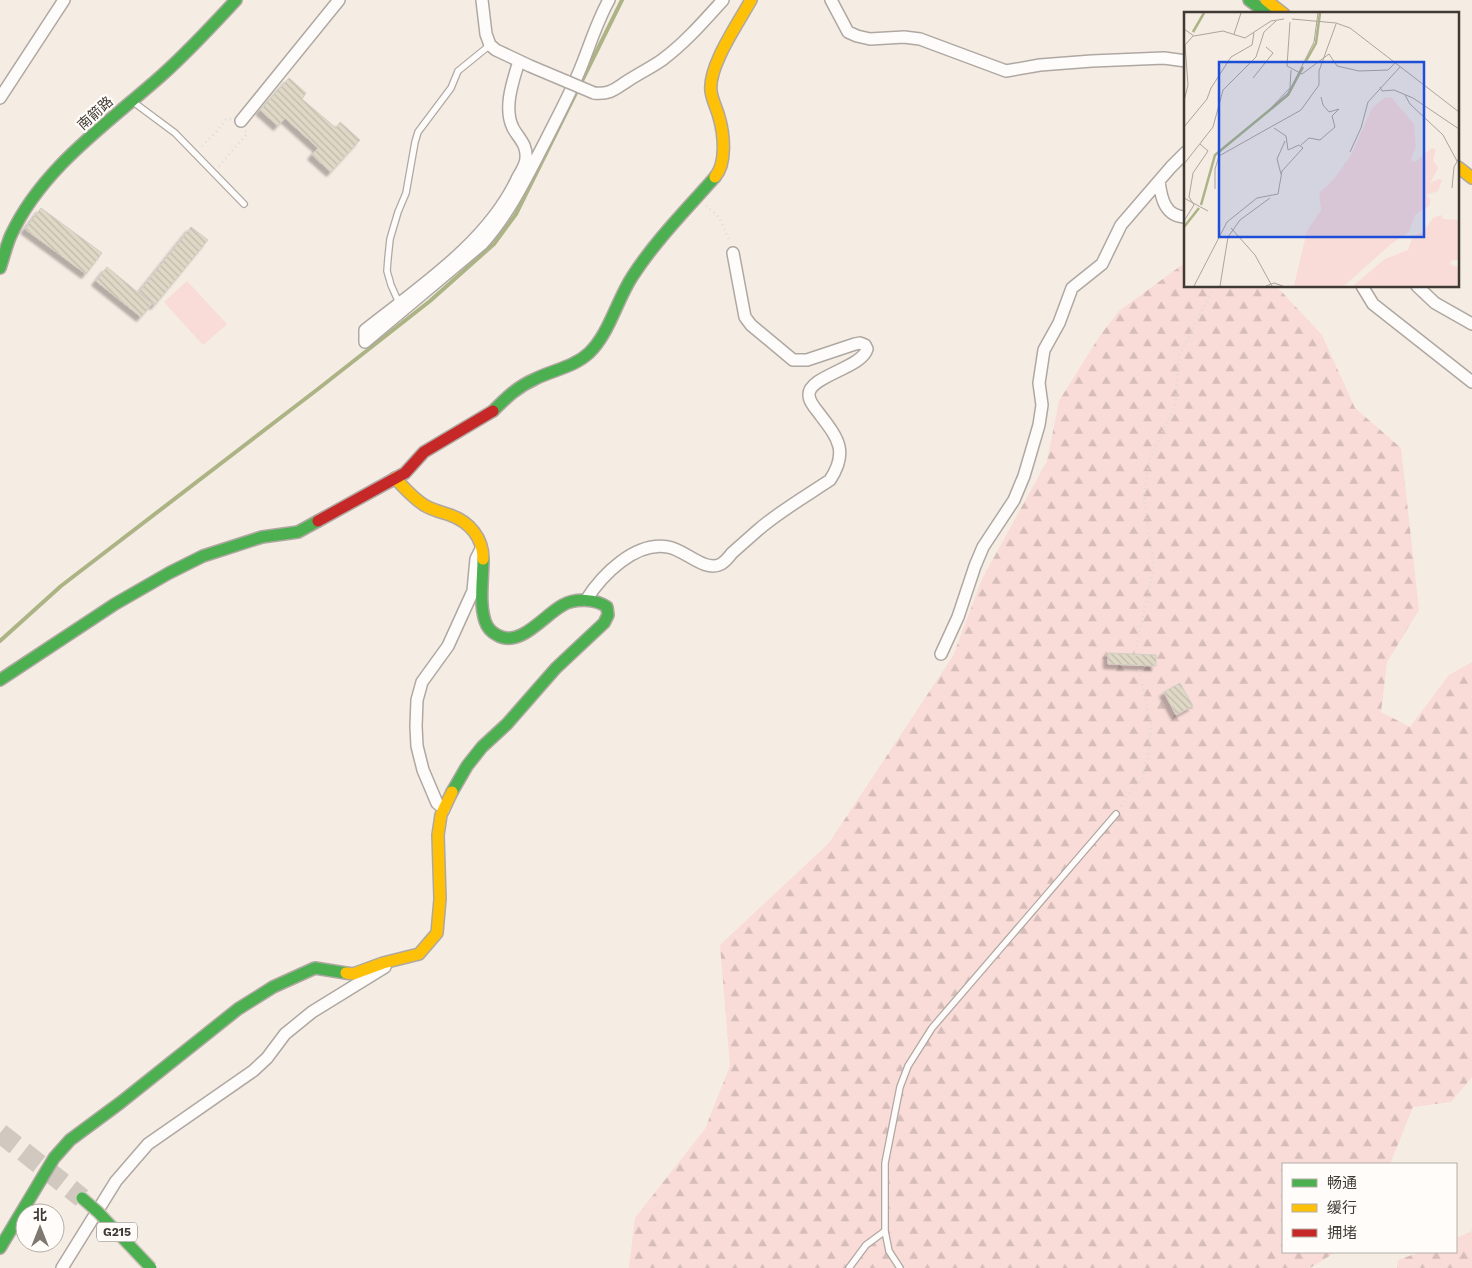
<svg xmlns="http://www.w3.org/2000/svg" width="1472" height="1268" font-family="'Work Sans','Noto Sans SC',sans-serif">
  <style>
    .grass { fill: #f9dbd7 }
    .forest { fill: url(#forest-firs) }
    .lines { fill: none; stroke-linecap: round; stroke-linejoin: round }
    .stream { stroke: #acb485; stroke-width: 4 }
    .building { fill: url(#building-back-hatch); stroke: #d2cdc5; filter: url(#shadow) }
    .highway-tunnel { stroke: #d1c8c0; stroke-width: 20; stroke-dasharray: 20 10; stroke-linecap: butt }
    .lane-casing { stroke: #afa8a2; stroke-width: 8 }
    .street-casing { stroke: #afa8a2; stroke-width: 14 }
    .fast-casing { stroke: #afa8a2; stroke-width: 14 }
    .slow-casing { stroke: #afa8a2; stroke-width: 14 }
    .jam-casing { stroke: #afa8a2; stroke-width: 14 }
    .path { stroke: #dedbd8; stroke-width: 2.5; stroke-dasharray: 1 4; stroke-linecap: butt }
    .lane { stroke: #fefcfb; stroke-width: 5.5 }
    .street { stroke: #fefcfb; stroke-width: 11 }
    .fast { stroke: #4caf50; stroke-width: 11 }
    .slow { stroke: #ffc107; stroke-width: 11 }
    .jam { stroke: #c62828; stroke-width: 11 }
    .street-bridge-casing { stroke: #afa8a2; stroke-width: 14; stroke-linecap: butt }
    .fast-bridge-casing { stroke: #cabfb9; stroke-width: 14; stroke-linecap: butt }
    .street-bridge { stroke: #fefcfb; stroke-width: 11 }
    .fast-bridge { stroke: #4caf50; stroke-width: 11 }
    .labels { text-anchor: middle; dominant-baseline: central; stroke-width: 4.5; stroke-linejoin: round; paint-order: stroke }
    .shield { fill: #fffcf9; stroke: #79746f; stroke-width: 1 }
    .shield-label { font-size: 12px; font-weight: bold; fill: #403a34 }
    .street-label { font-size: 14px; fill: #403a34; stroke: #fffcf9 }
    .inset-river { fill: none; stroke: #acb485; stroke-width: 2.5 }
    .inset-road { fill: none; stroke: #ada59d; stroke-width: 1 }
    .view { fill: #1d4ed8; fill-opacity: 0.15; stroke: #1d4ed8; stroke-width: 2.5 }
    .inset-edge { fill: none; stroke: #403a34; stroke-width: 2.5 }
  </style>
  <defs>
    <pattern id="forest-firs" width="22" height="20" patternUnits="userSpaceOnUse" patternTransform="scale(1.25)"><rect width="22" height="20" fill="#f9dbd7"/><path d="M5 1l3.5 6h-7zM16 11l3.5 6h-7z" fill="#d6bdb9"/></pattern>
    <pattern id="building-back-hatch" width="6" height="6" patternUnits="userSpaceOnUse" patternTransform="scale(1.25)"><rect width="6" height="6" fill="#dfd8c6"/><path d="M-1 5l2 2M0 0l6 6M5-1l2 2" fill="none" stroke="#c0baab"/></pattern>
    <filter id="shadow"><feDropShadow dx="-4.5" dy="4.5" stdDeviation="1" flood-color="#0004"/></filter>
  </defs>
  <rect width="100%" height="100%" fill="#f5ece3"/>
  <path class="grass" d="M187,281L227,324L203,345L164,302Z"/>
  <path class="forest" d="M1186,262V286H1275L1281,291L1322,335L1355,408L1401,448L1419,610L1387,662L1381,712L1410,727L1449,675L1472,662V1077L1451,1102L1413,1107L1390,1164H1283V1252H1336L1310,1268H629L635,1218L705,1129L730,1066L720,945L829,843L953,656L982,579L1047,461L1059,401L1099,337L1119,311Z
    M1472,1229V1268H1397L1398,1260L1420,1252H1456V1238L1471,1232Z"/>
  <g class="lines">
    <path class="stream" d="M0,641L61,586L318,389L430,301L494,244L516,214L622,0"/>
  </g>
  <path class="building" d="M289,78L306,93L302,99L336,128L340,122L360,140L331,172L312,155L318,148L285,118L278,126L260,110Z
    M41,208L102,253L86,274L25,229Z
    M191,227L208,240L155,305L139,292Z
    M107,267L152,304L141,317L96,281Z
    M1108,653L1156,655V666L1108,664Z
    M1180,683L1193,706L1176,715L1164,692Z"/>
  <g class="lines">
    <path class="highway-tunnel" d="M0,1133L82,1198"/>
    <g class="lane-casing">
      <path id="lane" d="M132,101L175,133L244,204
        M399,303L391,285L387,271L388,258L390,239L398,212L406,193L415,142L418,132L451,88L458,71L490,45
        M849,1268L866,1245L885,1231
        M900,1268L889,1251L885,1231V1163L900,1087L908,1066L932,1028L1116,814"/>
    </g>
    <g class="street-casing">
      <path id="street" d="M482,0L486,34L490,45L496,50L530,66L568,82
        M831,0L848,32L857,36L870,39L904,37L920,39L1006,71L1040,65L1092,61L1164,58L1186,61
        M519,61C513,81 503,108 513,128C519,139 527,144 526,158C526,165 520,173 517,179C487,243 419,287 365,330V342L482,244C510,213 527,176 546,140C558,116 571,92 581,67C590,45 597,21 609,0
        M594,93C611,95 616,88 629,80C640,73 652,67 662,60C685,43 704,21 723,0
        M0,98L64,0
        M241,121L339,0
        M1159,181C1161,198 1165,217 1186,217
        M1362,286L1373,304L1472,382
        M1417,286L1435,303L1472,324
        M586,600C602,575 635,541 668,547C684,549 705,573 721,564C726,561 729,557 732,553C741,545 749,538 758,530C780,511 806,496 830,480C850,450 836,436 818,412C814,407 809,401 809,395C808,376 862,368 867,349L865,345L860,343L855,344L807,360H793L751,325L745,317L733,253
        M941,654L958,617L975,566L983,547L1014,500L1024,476L1039,425L1042,405L1039,383L1044,350L1059,323L1072,288L1102,264L1121,225L1171,167L1186,152
        M444,809L437,803L423,770L417,746L416,726L417,700L422,682L448,646L473,591L476,559L481,549
        M62,1268L116,1181L148,1144L253,1071L267,1058L285,1034L312,1012L385,967"/>
    </g>
    <g class="fast-casing">
      <path id="fast" d="M1249,0L1268,14
        M0,268C4,257 6,246 11,235C42,168 107,124 161,76C188,52 212,26 236,0
        M493,411C507,397 517,387 535,379C553,370 574,367 589,353C609,334 617,300 632,277C655,241 687,209 715,177
        M0,680L115,604L169,573L203,556L262,537L298,532L318,521
        M452,792L467,766L482,747L507,724L556,668L604,623L608,615L607,607C596,599 575,598 563,605C545,614 520,649 497,635C491,632 487,627 485,621C479,602 483,579 483,559
        M0,1248L54,1158L70,1140L120,1103L238,1009L273,987L315,968L346,973"/>
    </g>
    <g class="slow-casing">
      <path id="slow" d="M1266,0L1284,14
        M1458,167L1472,178
        M715,177C727,163 724,134 719,117C717,109 712,100 711,91C708,66 739,22 751,0
        M395,478C404,488 413,498 424,505C432,510 441,512 450,515C470,522 483,538 483,559
        M346,973L353,974L383,963L419,954L437,933L440,899L438,835L441,815L452,792"/>
    </g>
    <g class="jam-casing">
      <path id="jam" d="M318,521L405,473L424,452L493,411"/>
    </g>
    <path class="path" d="M202,146L217,131L226,119H231
      M219,166L247,134L245,130
      M706,206L719,217L730,242
      M1121,806L1131,791L1142,780L1148,755L1151,725L1135,651L1154,567L1144,500L1149,461L1175,405L1179,356L1211,293L1209,286"/>
    <use href="#lane" class="lane"/>
    <use href="#street" class="street"/>
    <use href="#fast" class="fast"/>
    <use href="#slow" class="slow"/>
    <use href="#jam" class="jam"/>
    <g class="street-bridge-casing">
      <path id="street-bridge" d="M568,82L594,93"/>
    </g>
    <g class="fast-bridge-casing">
      <path id="fast-bridge" d="M82,1198L98,1212L151,1268"/>
    </g>
    <use href="#street-bridge" class="street-bridge"/>
    <use href="#fast-bridge" class="fast-bridge"/>
  </g>
  <g class="labels">
    <rect class="shield" x="97" y="1222.5" width="40" height="19" rx="4"/>
    <g class="shield-label">
      <text x="117" y="1232">G215</text>
    </g>
    <g class="street-label">
      <text transform="translate(95 113) rotate(-42)">南箭路</text>
    </g>
  </g>
  <g transform="translate(1184 12)">
    <rect width="275" height="275" fill="#f5ece3"/>
    <path d="M207,85L230,112L232,134L227,148L231,150L248,136L252,138L249,148L254,156L246,171L255,167L258,168L254,179L242,183L247,188L245,194L231,203L225,220L207,232L160,274H110L123,219L137,198L135,181L150,167L168,141L188,96L200,86ZM257,203L259,207L275,208V248H268L266,252L275,256V274H169L201,247L224,238L229,224L239,220L249,206Z" fill="#f9dbd7"/>
    <path class="inset-river" d="M9,20L20,1M122,49L132,31L136,1M17,193L31,143L104,83L119,55M0,215L15,196"/>
    <path class="inset-road" d="M108,7L152,11L166,16L275,100M106,10L103,54L118,62L145,42L153,54L175,59L204,58L211,51M0,17L10,24L39,19L61,26L87,9L100,7M50,22L57,1M107,58L106,76L86,97L104,81L112,66L130,30L134,1M69,66L89,41L82,35M196,75L198,79L210,78L229,86L275,117M221,83L226,92L259,123L273,149M0,89L4,73L1,33L9,24M0,115L23,87L27,76L47,45L68,33L70,21M117,133L125,126L136,128L151,115L148,104L155,97L145,100L139,93L137,85M166,140L177,116L184,90L216,55M0,152L29,115L39,78L72,45L80,20L92,9M97,162L93,147L101,129M268,176L270,155L275,146M31,177V157L35,144L117,98L135,73V59L152,12M0,186L24,199M0,209L10,193L5,185L9,161L24,139L16,132M47,216L71,243L88,274M10,274L43,210L73,186L94,182L98,159L119,136L115,133L104,138L102,124L90,116M36,274L44,225L56,208L86,186M82,274L90,271L99,274"/>
    <path class="view" d="M35,50H240V225H35Z"/>
    <rect width="275" height="275" class="inset-edge"/>
  </g>
  <rect x="1282" y="1163" width="175" height="90" fill="#fffcf9" stroke="#b3aeaa"/>
  <rect x="1292" y="1179" width="25" height="8" fill="#4caf50" stroke="#b3aeaa"/>
  <text x="1327" y="1188" font-size="15" fill="#403a34">畅通</text>
  <rect x="1292" y="1204" width="25" height="8" fill="#ffc107" stroke="#b3aeaa"/>
  <text x="1327" y="1213" font-size="15" fill="#403a34">缓行</text>
  <rect x="1292" y="1229" width="25" height="8" fill="#c62828" stroke="#b3aeaa"/>
  <text x="1327" y="1238" font-size="15" fill="#403a34">拥堵</text>
  <g transform="translate(40 1228)"><circle r="24" fill="#fffcf9" stroke="#b3aeaa"/>
  <path d="M0-4L9 19L0 12L-9 19Z" fill="#7f7871"/>
  <text y="-8" font-size="14" font-weight="bold" text-anchor="middle" fill="#403a34">北</text>
  </g>
</svg>
